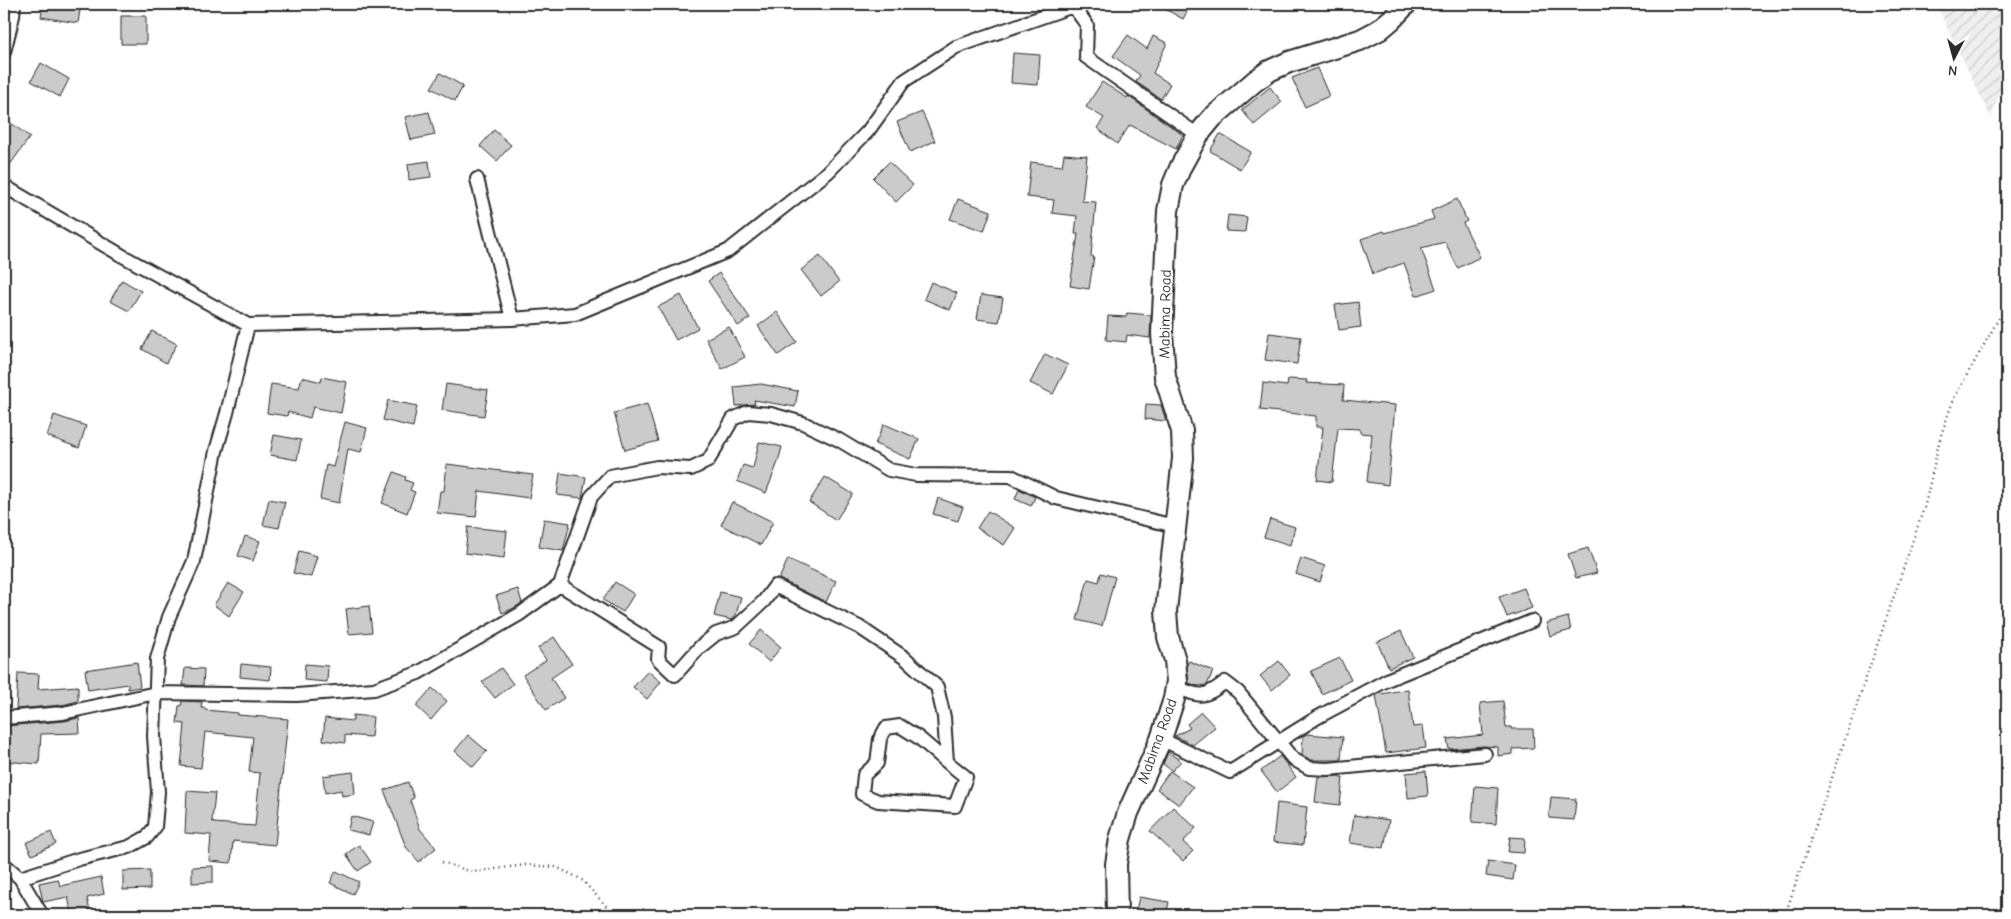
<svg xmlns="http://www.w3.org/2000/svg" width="2011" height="919" font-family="'Comic Neue',sans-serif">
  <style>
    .industrial { fill: url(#industrial-furrows) }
    .building { fill: #cbcbcb; stroke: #2b2b2b }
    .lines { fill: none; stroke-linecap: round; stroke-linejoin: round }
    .street-casing { stroke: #2b2b2b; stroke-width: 16 }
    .primary-casing { stroke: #2b2b2b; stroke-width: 24 }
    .path { stroke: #2b2b2b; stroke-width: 2.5; stroke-dasharray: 1 4; stroke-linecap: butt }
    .street { stroke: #fff; stroke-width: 12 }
    .primary { stroke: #fff; stroke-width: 20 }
    .labels { text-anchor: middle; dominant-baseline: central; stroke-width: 4; stroke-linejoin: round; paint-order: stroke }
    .street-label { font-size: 15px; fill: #2b2b2b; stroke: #fff }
  </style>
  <defs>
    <pattern id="industrial-furrows" width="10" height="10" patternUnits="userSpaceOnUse" patternTransform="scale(1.25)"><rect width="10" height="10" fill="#efefef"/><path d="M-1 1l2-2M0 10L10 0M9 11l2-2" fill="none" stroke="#cdcdcd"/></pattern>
  </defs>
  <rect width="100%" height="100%" fill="#fff"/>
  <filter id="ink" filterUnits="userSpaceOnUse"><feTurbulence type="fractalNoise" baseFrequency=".02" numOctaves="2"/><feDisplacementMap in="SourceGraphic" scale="10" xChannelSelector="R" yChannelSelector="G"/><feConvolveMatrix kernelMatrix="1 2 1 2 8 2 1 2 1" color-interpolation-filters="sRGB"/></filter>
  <g filter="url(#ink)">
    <path class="industrial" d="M1936,4H2007V72L1991,118Z"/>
    <path class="building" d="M43,4H81L78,23L41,17Z
      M1156,4H1191L1183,19Z
      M121,16H146V44H121Z
      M1128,35L1147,49L1153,36L1167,43L1153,73L1170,84L1161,99L1136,82L1140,75L1113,56Z
      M1013,53L1040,55L1038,85L1011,83Z
      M41,63L69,79L60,97L31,81Z
      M1317,68L1329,96L1305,107L1292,78Z
      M440,73L463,86L455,101L431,88Z
      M1102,82L1127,98L1128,96L1183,135L1176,149L1130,125L1117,144L1097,128L1104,118L1086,107Z
      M1270,87L1282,102L1254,125L1242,110Z
      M429,112L435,135L411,140L405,117Z
      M922,112L935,141L910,152L897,122Z
      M4,118L30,137L4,173Z
      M494,130L511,145L497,161L480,146Z
      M1220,134L1251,152L1240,169L1210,151Z
      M1064,154L1087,156L1082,201L1096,202L1091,256L1094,257L1089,289L1070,286L1078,234H1075L1077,216L1052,213L1054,200L1027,197L1031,162L1062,166Z
      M429,161L431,177L409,180L408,164Z
      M889,162L913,185L896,202L873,178Z
      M958,199L991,211L984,231L950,219Z
      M1457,199L1467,221L1463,223L1480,257L1458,268L1445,242L1421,248L1436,289L1416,296L1404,263L1373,274L1361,239L1384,231L1385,233L1434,219L1431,211Z
      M1228,215L1247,217L1245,232L1226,231Z
      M820,256L839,282L821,296L801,270Z
      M719,273L750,318L738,326L708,281Z
      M122,280L141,291L129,311L110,301Z
      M931,282L957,293L950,310L924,299Z
      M681,295L698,328L676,340L658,307Z
      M981,295L1003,298L999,322L977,319Z
      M1358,302L1361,327L1339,330L1335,305Z
      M777,312L797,342L778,355L758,326Z
      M1127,313L1151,315L1150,338L1127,335L1126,342L1106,340L1108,316L1126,317Z
      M729,327L745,357L722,369L706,339Z
      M152,331L177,344L166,363L142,349Z
      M1269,333L1301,337L1297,364L1265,360Z
      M1045,354L1068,365L1053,394L1030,383Z
      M302,377L321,382L322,377L347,382L341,413L313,407L310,418L288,412L287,416L267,413L271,384L299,388Z
      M1288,379L1307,380L1306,383L1344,385L1343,400L1395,405L1388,485L1367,482L1372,434L1360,433V429L1338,428L1332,482L1317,480L1323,427H1316V416L1260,410L1263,383L1287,386Z
      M446,384L488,390L484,416L442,410Z
      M761,384L798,391L795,407L754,400L755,404L736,406L734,387Z
      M388,400L417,406L413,427L383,420Z
      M647,404L658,441L625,450L614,413Z
      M1146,404L1161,405L1166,421L1145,419Z
      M54,415L86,426L79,448L47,436Z
      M345,422L367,428L361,452L348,449L339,503L320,499L326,465L333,467Z
      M884,424L919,439L910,459L875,444Z
      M274,435L301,440L297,460L270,455Z
      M759,442L782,447L778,462L766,493L737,481L743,465L753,468Z
      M447,464L533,475L529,498L479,491L476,517L437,513L440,491H444Z
      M394,472L406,477L405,480L413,483L410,490L415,492L407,513L382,503Z
      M560,473L586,477L582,498L557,495Z
      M825,477L853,494L836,520L809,502Z
      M1019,489L1035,497L1031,506L1015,499Z
      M938,498L963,507L958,521L933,514Z
      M269,499L285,502L279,528L263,525Z
      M732,502L773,522L761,545L721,525Z
      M988,511L1015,528L1004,545L977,528Z
      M544,519L570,523L563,551L539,547Z
      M1270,519L1295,527L1290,545L1264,537Z
      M468,527L507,531L504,558L465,553Z
      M245,536L260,541L253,561L238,556Z
      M1588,548L1597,573L1576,578L1568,554Z
      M299,551L317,556L311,577L293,573Z
      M1301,558L1325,566L1320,582L1296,574Z
      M788,559L836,581L826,602L779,579Z
      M1101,573L1115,577L1102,626L1077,620L1088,579L1099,582Z
      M615,582L634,594L623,612L603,600Z
      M228,583L244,592L229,616L214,605Z
      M1524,588L1532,608L1507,617L1499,597Z
      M518,589L522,603L512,609L502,613L496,596Z
      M720,592L741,597L736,615L732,620L714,616Z
      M369,606L372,632L349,634L346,609Z
      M1568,617L1571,630L1550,636L1546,623Z
      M761,630L781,647L769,662L749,644Z
      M1401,631L1413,657L1389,668L1377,642Z
      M554,637L572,664L551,678L564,698L546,710L523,675L546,660L538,648Z
      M1340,658L1351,680L1322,694L1311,671Z
      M1189,661L1213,671L1207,685L1198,686L1189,683L1187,665Z
      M1279,661L1290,675L1272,690L1260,676Z
      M137,662L140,687L128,689V684L88,690L85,670Z
      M241,664L271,667L270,680L240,677Z
      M305,664L328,666L327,682L304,680Z
      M185,668L204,669L203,686L183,685Z
      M501,668L513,684L495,698L482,682Z
      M648,671L661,682L647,699L633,687Z
      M18,673L39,674L38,689L78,686V701L62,705L16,709Z
      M432,688L447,701L431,720L416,706Z
      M1408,689L1413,727L1423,726L1426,748L1386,753L1376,695Z
      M182,701L202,702L201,708H205V710L238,713V715L288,719L275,845L233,841L231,863L209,861L211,835L185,833L187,791L215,793L212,821L214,823L255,826L260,773L249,772L253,737L205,732L201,768L181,766L185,724L177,723L179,706H181Z
      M1503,701L1506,727H1511V729H1533L1534,748L1513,749V754L1498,756V747L1484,746L1449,749L1447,739L1483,735L1480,703Z
      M1201,712L1215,727L1193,745L1175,736L1190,728L1187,724Z
      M353,715L373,717L371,737L345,735V743L323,740L325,718L353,721Z
      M79,718L80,733L41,734L39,764L4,761L5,726L64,721Z
      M1307,734L1343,737L1341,760H1311L1302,755L1303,736Z
      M468,735L487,751L473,767L455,751Z
      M1168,752L1181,761L1172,771L1163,764Z
      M1280,756L1296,777L1277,792L1261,771Z
      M1170,771L1193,787L1179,805L1157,789Z
      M1426,771L1428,796L1408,798L1406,773Z
      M353,772L355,794L342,796L341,790L325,793L323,776Z
      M1340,776V778H1343L1340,805L1315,802L1318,777Z
      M408,782L414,798L410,800L420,829L436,848L419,862L406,847L384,790Z
      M1475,786L1498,788L1496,824L1472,822Z
      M1551,797L1576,799L1574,820L1549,818Z
      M1277,803L1307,807L1303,845L1273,842Z
      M1173,807L1196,828L1183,842L1193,851L1183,861L1150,831Z
      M1354,815L1389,820L1384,848L1350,843Z
      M351,816L373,822L369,835L348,830Z
      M51,832L56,844L32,855L26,843Z
      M1510,837L1525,838L1524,853L1508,852Z
      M359,845L371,862L358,871L346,854Z
      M1488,861L1515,865L1513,880L1486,876Z
      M213,866V882L192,883V867Z
      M150,870V889L123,890V871Z
      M336,871L359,882L353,894L330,883Z
      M101,877L104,894L87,898L91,915H72L68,897L43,902L39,883L58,879L60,886Z
      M1139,897L1169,902L1166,915H1135Z"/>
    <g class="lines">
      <g class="street-casing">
        <path id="street" d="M4,52L13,16L14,4
          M477,179L512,319
          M4,186L121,255L248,325L512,319L575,314L728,251L828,172L868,131L904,81L956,47L1073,6L1087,25L1086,57L1198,135
          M560,585L659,647L658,659L675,675L700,647L716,634L736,627L764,601L775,586L859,627L905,658L937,687L944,717L947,762L919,738L900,726L886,728L880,739L877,763L864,775L862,794L878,801L955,806L966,777L947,762
          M1176,687C1201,697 1203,699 1225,682L1238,692L1293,759L1309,768L1328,769L1485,754
          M4,718L63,713L156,693L297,695L374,689L418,673L520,614L560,585L591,497L610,476L657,467L691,469L708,461L733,419L748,412L771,414L803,423L839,440L889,470L916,475L1011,476L1056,498L1175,526
          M1161,739L1230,772L1318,717L1389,679L1532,621
          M4,864L20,878L42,915
          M20,878L79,859L129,847L147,837L155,827L158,792L154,736L157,659L169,617L194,561L216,451L227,413L248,325"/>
      </g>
      <g class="primary-casing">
        <path id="primary" d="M1117,915L1116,864L1120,839L1128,813L1161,739L1174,699L1177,681L1175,660L1168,637L1166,611L1183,458L1182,431L1165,377L1162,333L1168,211L1173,185L1181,166L1198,135L1212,118L1255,81L1269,71L1289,62L1360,40L1379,30L1392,19L1406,4"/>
      </g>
      <path class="path" d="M442,862L472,872L525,865L556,867L581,879L609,909L627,915
        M648,915L673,912L688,915
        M1785,915L1925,505L1940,438L1954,398L2007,304"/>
      <use href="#street" class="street"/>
      <use href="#primary" class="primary"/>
    </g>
  </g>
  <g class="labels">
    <g class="street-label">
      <text transform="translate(1165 314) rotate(-89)">Mabima Road</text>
      <text transform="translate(1157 741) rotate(-70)">Mabima Road</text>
    </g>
  </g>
  <rect width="2011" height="919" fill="none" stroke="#fff" stroke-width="20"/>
  <rect x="10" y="10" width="1991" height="899" fill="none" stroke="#2b2b2b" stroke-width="2" filter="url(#ink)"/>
  <g transform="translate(1954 58) rotate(186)" stroke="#ffffff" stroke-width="4" paint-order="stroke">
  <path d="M0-4L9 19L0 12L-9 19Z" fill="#2b2b2b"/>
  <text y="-8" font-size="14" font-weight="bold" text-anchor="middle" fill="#2b2b2b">N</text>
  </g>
</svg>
